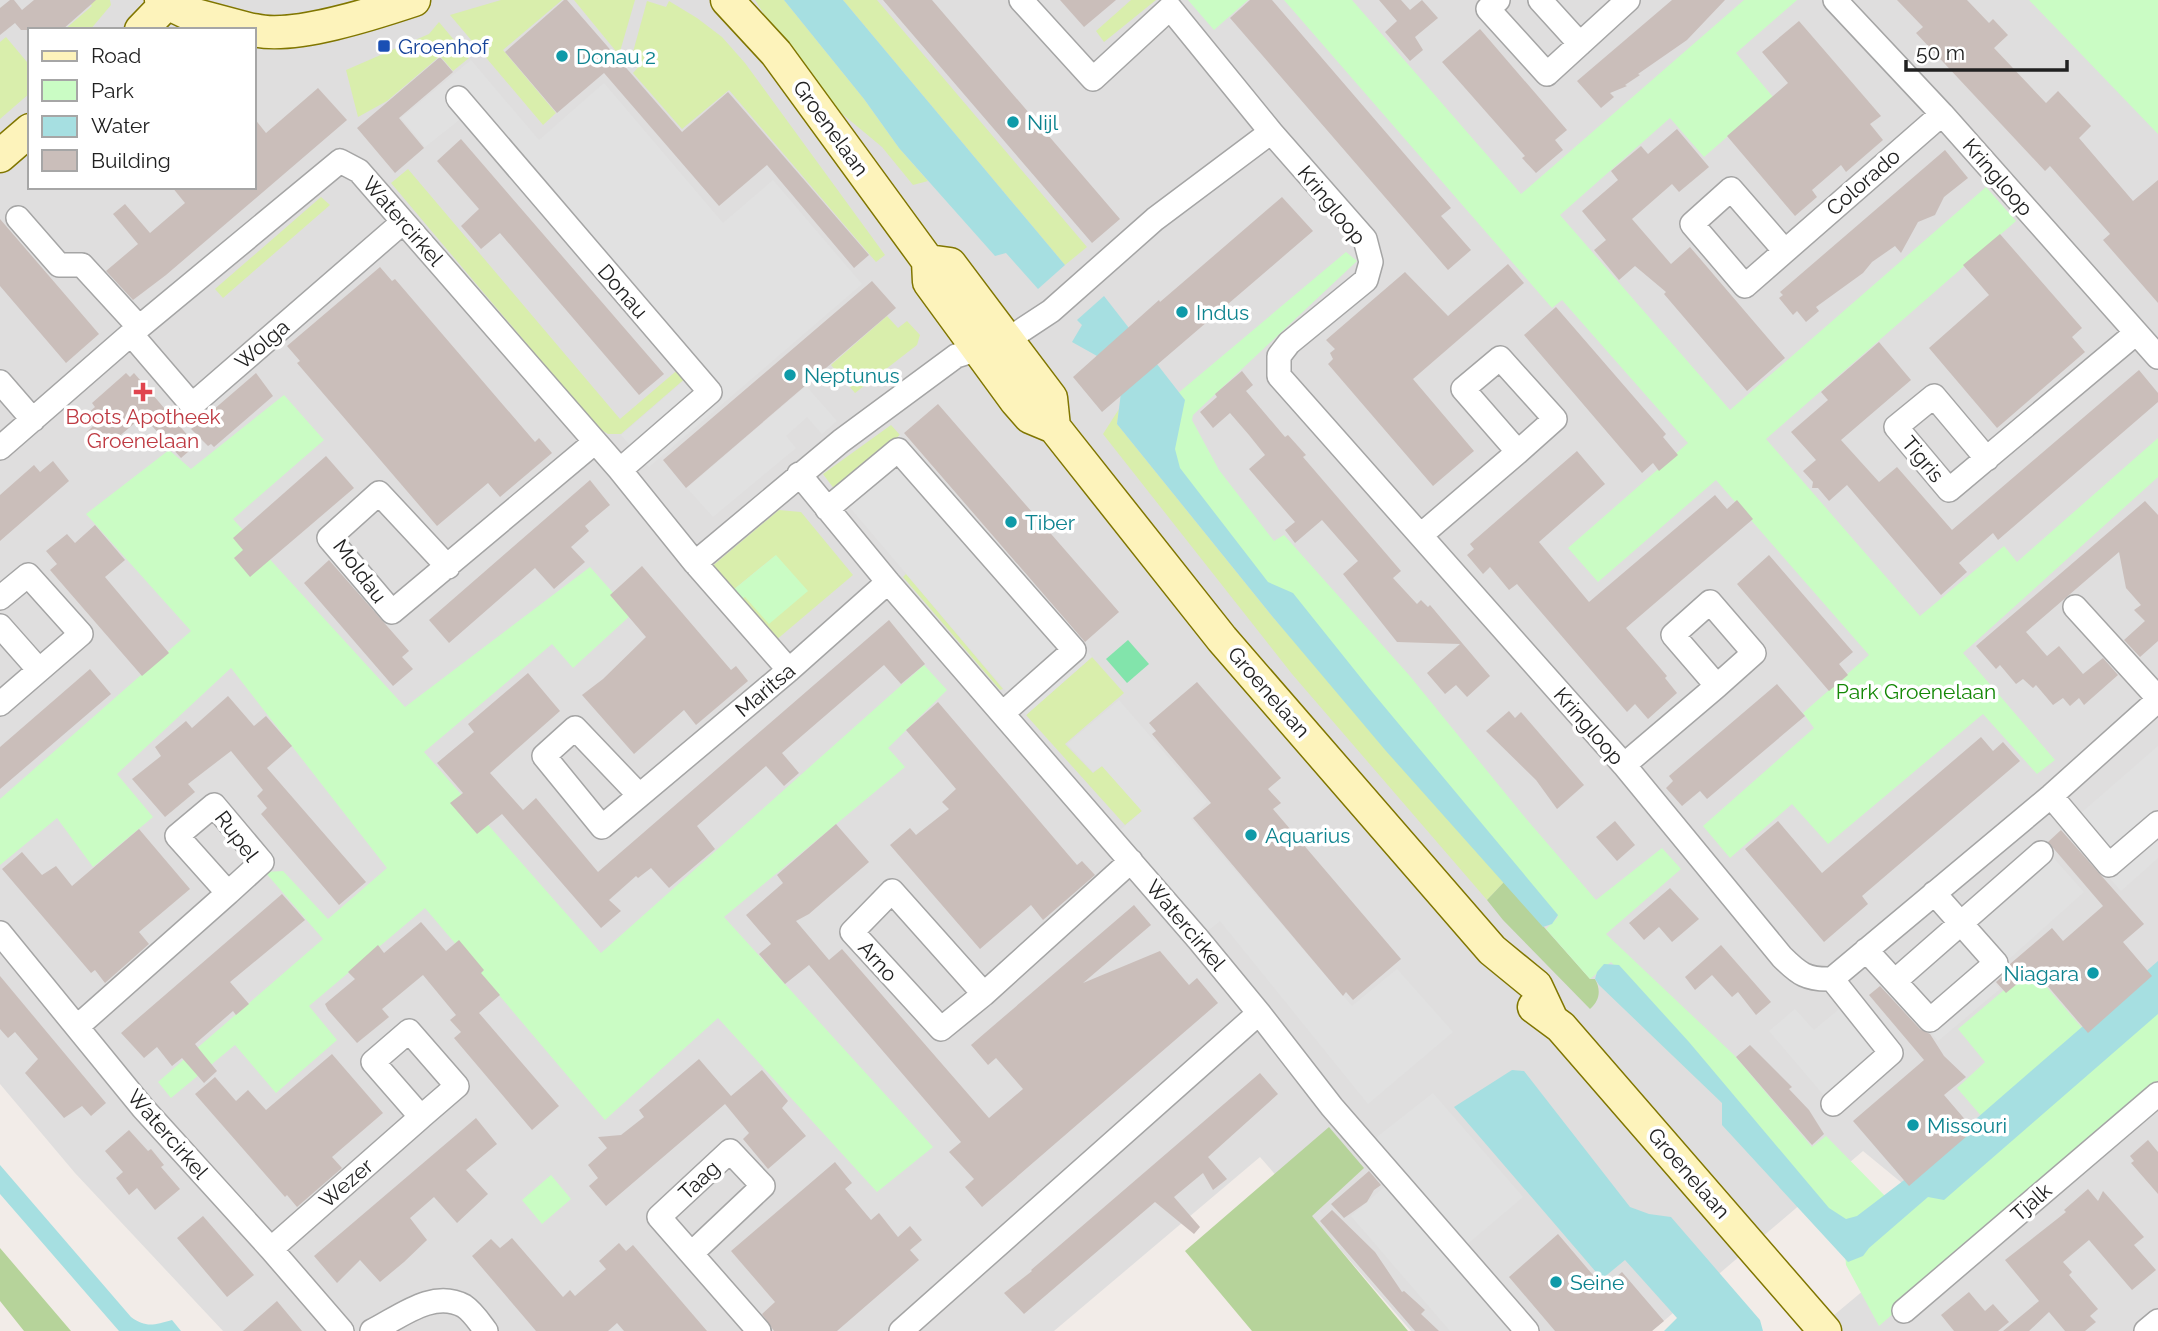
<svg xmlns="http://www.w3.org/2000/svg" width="2158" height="1331" font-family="Raleway,sans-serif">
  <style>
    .residential { fill: #dfdede; fill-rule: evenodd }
    .grass { fill: #d9eeac }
    .forest { fill: #b6d39a }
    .park { fill: #cafcc4 }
    .pitch { fill: #82e4ab }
    .parking { fill: #e1e1e1 }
    .water { fill: #a6dfe1 }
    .building { fill: #cabeba }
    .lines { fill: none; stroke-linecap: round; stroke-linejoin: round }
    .street-casing { stroke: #a5a5a5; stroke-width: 26 }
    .secondary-casing { stroke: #807600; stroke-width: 35 }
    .street { stroke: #fff; stroke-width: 23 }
    .secondary { stroke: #fdf3bb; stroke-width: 32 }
    .transit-dot { fill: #1a4fb4; stroke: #fff; stroke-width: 2.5 }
    .culture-dot { fill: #0f9aa8; stroke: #fff; stroke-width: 2.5 }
    .health-dot { fill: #e0444e; stroke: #fff; stroke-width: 2.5 }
    .labels { text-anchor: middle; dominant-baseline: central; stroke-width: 7; stroke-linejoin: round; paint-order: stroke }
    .transit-label { font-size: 21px; fill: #164399; stroke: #fff; text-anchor: start }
    .culture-label { font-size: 21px; fill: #0d838f; stroke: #fff; text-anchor: start }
    .street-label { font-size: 21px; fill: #212121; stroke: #fff }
    .health-label { font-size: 21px; fill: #be3a42; stroke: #fff }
    .park-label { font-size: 21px; fill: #148806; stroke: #fff }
  </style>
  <rect width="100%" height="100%" fill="#f2ece8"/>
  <path class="residential" d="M0,0H2039L2158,131V1004L1908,1188L1863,1151L1652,1331H1411L1260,1157L1054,1331H223L75,1173L0,1084ZM30,30H254V187H30Z
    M2158,1044V1331H1815Z"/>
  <path class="grass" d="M88,0H110L111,5L90,30H64L92,6Z
    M501,0H562L503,50L556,113L543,125L450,15Z
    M574,0H635L619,55Z
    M755,0H784L864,99L899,148L928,181L913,185L882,147L787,68L776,33Z
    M843,0H877L1087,247L1065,265Z
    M1131,0H1156L1104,42L1096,31Z
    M647,1L666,7L669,1L697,18L722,37L745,63L885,255L876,262L729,90L682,129L633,73L641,64L633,52Z
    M439,22L469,58L453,71L440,56L387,101L358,117L346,70L429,34Z
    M6,37L27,62L30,60V93L0,119V42Z
    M408,169L620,419L681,367L688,376L621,434H608L597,427L391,183Z
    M321,197L330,205L223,298L215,289Z
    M887,316L898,328L907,321L920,335L917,345L855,393L831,365Z
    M1119,409L1117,424L1272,616L1504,882L1487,900L1292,674L1103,434Z
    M891,425L900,435L835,490L823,474Z
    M779,510L801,512L853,575L775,641L740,600L776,555L732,591L710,568Z
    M906,574L1003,689L1000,690L903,577Z
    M1092,657L1124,693L1065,744L1093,773L1102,766L1142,811L1125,825L1026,715Z"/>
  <path class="forest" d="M1504,882L1590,979H1595C1601,990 1600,1000 1590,1009L1503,920L1487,900Z
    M1329,1127L1364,1168L1312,1216L1408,1331H1252L1185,1251Z
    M0,1248L71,1331H24L0,1301Z"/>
  <path class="park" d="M1188,0H1248L1214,30Z
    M1284,0H1352L1521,194L1744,0H1797L1736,53L1773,97L1704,157L1670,118L1560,215L1730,410L1986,187L2016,221L1766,439L1920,616L2004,546L2017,562L2158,438V477L1963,653L2055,760L2037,774L1983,714L1828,844L1792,804L1730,858L1703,826L1814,728L1803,713L1869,655L1716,480L1598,582L1568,548L1688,443L1562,300L1552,308Z
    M2029,0H2158V134Z
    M1346,252L1357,261L1193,415L1192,420L1219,470L1274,541L1284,535L1409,675L1523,815L1596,900L1662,848L1681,869L1606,934L1734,1055L1812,1147L1826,1136L1886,1197L1989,1125L1957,1088L1985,1062L1958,1029L2030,968L2090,1037L2158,980V1083L1879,1326L1846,1265L1842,1220L1826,1208L1738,1102L1611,962L1590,979L1546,929L1558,917L1458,800L1266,583L1177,469L1171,443L1177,394Z
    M284,395L324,440L233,519L405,707L590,567L632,614L573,668L552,644L424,752L601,953L924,665L947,690L888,748L905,767L724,917L933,1147L877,1192L718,1018L605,1120L425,908L309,1006L337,1040L276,1093L235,1045L171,1098L158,1082L323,939L265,872L283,871L328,919L387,868L231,668L117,774L153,817L93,867L57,818L0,865V799L191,631L86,514L169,450L191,469Z
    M776,555L808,591L769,624L745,597L740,600L732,591Z
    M551,1175L571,1199L542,1224L522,1200Z"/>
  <path class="pitch" d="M1128,640L1149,664L1127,683L1106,659Z"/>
  <path class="parking" d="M471,60L539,140L604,83L723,223L773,180L862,284L649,467L621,435L689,376L463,117L425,147L401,118Z
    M806,386L837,421L822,434L807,417L786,436L796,448L713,517L687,488Z
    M900,435L1092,657L1026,715L835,490Z
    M1119,700L1207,802L1191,819L1352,1006L1397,969L1453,1032L1368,1104L1220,921L1205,933L1118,832L1142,811L1102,766L1093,772L1067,744Z
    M2158,746V858L2121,891L2065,827Z
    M2041,844L2084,892L1990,976L2000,989L1938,1041L1887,982Z
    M1857,994L1906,1052L1837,1111L1769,1031L1795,1009L1814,1030Z
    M1433,1093L1523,1197L1464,1247L1538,1331H1450L1351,1216L1399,1174L1373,1140Z"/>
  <path class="water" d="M784,0H843L1065,265L1038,289L1006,253L995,256L899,148L864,99Z
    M1104,296L1185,400L1175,449L1180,468L1268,582L1293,593L1373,693L1558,915L1552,924L1543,927L1386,751L1272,616L1117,424L1122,385L1097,356L1072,342L1082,325L1077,320Z
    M2158,961V1014L1944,1200L1928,1197L1869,1248L1863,1256L1848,1262L1722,1125V1103L1599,985L1595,979L1597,972L1604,964L1619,965L1689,1042L1829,1208L1846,1219L1857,1216L1916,1171Z
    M1512,1070L1524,1071L1630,1207L1649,1214L1671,1217L1760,1320L1763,1331H1664L1677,1318L1625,1260L1602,1279L1454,1107Z
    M0,1165L131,1317C146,1328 154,1325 172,1320L181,1331H119L0,1194Z"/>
  <path class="building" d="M10,0H14L22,10L34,0H96L62,30H21L15,23L0,35V8Z
    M564,0H567L682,132L728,92L869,255L854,268L767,165L719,206L604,73L557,113L505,52Z
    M883,0H932L1120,219L1092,243Z
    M1060,0H1116L1084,27Z
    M1250,0H1272L1451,208L1441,216L1471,250L1448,270L1230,18Z
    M1379,0H1401L1410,10L1422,0L1438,18L1415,37L1423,50L1410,61L1385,32L1397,21Z
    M1672,0H1725L1687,40L1638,74L1640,75L1625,85L1627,86L1610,93L1614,97L1601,108L1577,81Z
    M1897,0H1967L1989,23L1993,19L2008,35L1994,48L2046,103L2058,91L2091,126L2079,138L2133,201L2158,180V303L2103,240L2110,234L2050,166L2045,171L1916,33L1923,27Z
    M1799,21L1881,116L1870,124L1883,140L1846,172L1841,165L1812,190L1817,197L1795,216L1727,136L1788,83L1762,52Z
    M1480,29L1567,130L1555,140L1563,150L1536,173L1522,158L1525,156L1442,62Z
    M440,57L453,72L399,118L424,148L395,173L357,128Z
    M318,88L347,120L166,275L133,300L106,271L138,244L113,214L125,204L150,233L185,203L172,187H254V118L266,133Z
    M1677,129L1709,167L1679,192L1672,184L1632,219L1671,264L1690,247L1785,358L1747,391L1664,294L1666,292L1635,266L1619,280L1594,250L1606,240L1582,211L1618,180L1611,171L1641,146L1648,154Z
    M461,139L664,374L639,395L500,233L481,249L461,226L479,209L437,161Z
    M1945,150L1968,178L1944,197L1935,215L1918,222L1901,253L1895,246L1872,262L1863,273L1816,307L1819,311L1806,322L1797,311L1793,315L1779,298L1783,295L1780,292Z
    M1282,197L1313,231L1102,412L1073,377L1159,300L1160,302Z
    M0,219L99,334L66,363L0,286Z
    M2000,234L2082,328L2072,337L2085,352L1997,428L1929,348L1989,295L1963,265Z
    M1508,264L1524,283L1413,379L1474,451L1433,486L1328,364L1333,359L1330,353L1335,349L1326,340L1405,272L1448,316Z
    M380,267L392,281L395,279L535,442L539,438L552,453L500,497L488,483L437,526L297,363L300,361L287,346Z
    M872,281L896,308L686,488L663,460Z
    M1556,307L1666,434L1663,437L1678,455L1659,471L1653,463L1642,473L1524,335Z
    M1879,342L1911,380L1841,440L1879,482L1897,467L1952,530L2139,370L2158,393V402L1998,540L1993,533L1959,563L1967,572L1941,595L1847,485L1829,501L1818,488H1812L1813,482L1803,471L1816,460L1791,432L1828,400L1821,392Z
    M1242,371L1253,385L1246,391L1285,437L1288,435L1306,455L1303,457L1401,571L1393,578L1417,604L1421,600L1428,607L1430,605L1490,676L1467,697L1456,685L1445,694L1427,673L1460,644L1397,642L1343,574L1358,561L1322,520L1295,543L1285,530L1295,522L1249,469L1265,455L1249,435L1230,413L1213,428L1200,412L1217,397L1215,394Z
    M126,373L130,377L134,373L196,445L181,458L143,416L103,450L87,432L93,426L85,416L95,407L92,403Z
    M256,373L273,396L214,447L211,444L208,446L191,429Z
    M938,404L1119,612L1085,642L904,433Z
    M1577,451L1605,484L1539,542L1589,602L1715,495L1727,509L1737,500L1753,519L1626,628L1667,676L1665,678L1677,693L1648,719L1635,704L1627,712L1517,584L1509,590L1490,567L1483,574L1467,555L1474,549L1470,544Z
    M326,456L354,488L250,577L234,558L243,550L233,538Z
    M53,461L69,481L0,541V495L34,465L40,472Z
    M590,480L610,505L585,526L589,531L571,547L585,562L554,589L535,568L449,643L429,620Z
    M2145,501L2158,515V641L2140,657L2124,640L2145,621L2134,610L2141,605L2126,588L2119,552L2026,632L2047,656L2059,646L2083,674L2103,658L2118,675L2084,705L2079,698L2070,706L2063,698L2053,705L2036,685L2033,688L2023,679L2016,684L2000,665L1996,669L1976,646Z
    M95,525L125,560L105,577L169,653L142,676L50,570L57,564L46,551L67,534L75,543Z
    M1769,555L1853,652L1839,664L1848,675L1829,691L1737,584Z
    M329,560L409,651L402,657L413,669L393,686L304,583Z
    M642,566L731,670L736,666L748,681L696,725L684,710L634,754L582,695L603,679L646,637L610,595Z
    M889,620L925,664L901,684L884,665L782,753L799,773L784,786L766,766L697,826L715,849L669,888L651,868L638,878L636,876L609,900L621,911L601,928L502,814L477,834L450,803L463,793L437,763L474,732L468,724L528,673L560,711L490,773L523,810L536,798L598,872Z
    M90,669L111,694L0,789V747Z
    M1197,682L1281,778L1268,789L1281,803L1273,809L1401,959L1353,1000L1346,992L1343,996L1193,818L1211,803L1152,734L1156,731L1149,723Z
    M1777,684L1805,716L1707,799L1700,791L1682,806L1666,788L1673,781L1669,776Z
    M228,696L254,726L266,716L292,746L267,768L366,882L339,905L261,814L267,808L257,796L263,790L231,751L188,784L195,792L165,817L132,779L161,756L155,747L186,721L192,728Z
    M938,702L1077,865L1082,861L1095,875L1043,920L1031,905L980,949L890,845L910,828L916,835L949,809L942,802L956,789L906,730Z
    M1509,711L1515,718L1521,712L1584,785L1557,809L1536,780L1486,731Z
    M1981,737L1993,751L2003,742L2020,761L1862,896L1868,904L1824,942L1745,849L1778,821L1822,873Z
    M1615,821L1635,845L1617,861L1596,837Z
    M836,824L869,862L809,914L796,921L829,960L842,949L989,1118L1023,1089L996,1058L988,1065L971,1045L1134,905L1151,925L1083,983L1160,951L1189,985L1197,978L1218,1003L982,1207L965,1187L974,1179L949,1152L961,1142L809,965L785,984L759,954L771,944L746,915L783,883L777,875Z
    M139,829L190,889L139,932L149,944L105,983L95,970L91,973L2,869L22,852L42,875L56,866L72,886Z
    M2061,830L2144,924L2123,942L2152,976L2088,1033L2034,970L2006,993L1996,982L2006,973L2010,964L2052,928L2063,941L2103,906L2048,842Z
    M1670,888L1699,919L1672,942L1659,927L1644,940L1629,923Z
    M282,894L305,920L230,982L249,1004L236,1015L233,1011L195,1044L217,1071L204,1083L182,1058L172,1066L157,1047L144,1058L121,1033Z
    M421,922L446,951L459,940L484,970L481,973L500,995L479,1013L559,1106L532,1130L454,1038L461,1032L450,1020L456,1015L423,975L382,1009L389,1017L357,1043L328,1010L325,1004L355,979L348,972L378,945L384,953Z
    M1721,945L1771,1002L1756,1015L1738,992L1732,997L1712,975L1695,990L1685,977Z
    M0,976L106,1103L91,1116L82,1106L64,1118L25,1073L38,1059L15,1032L8,1038L0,1029Z
    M1880,986L1920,1029L1930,1034L1944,1056L1966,1077L1944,1095L1974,1130L1909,1186L1853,1121L1924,1060L1869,995Z
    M1750,1045L1792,1087L1789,1089L1809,1110L1824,1134L1812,1145L1736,1057Z
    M332,1054L383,1113L332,1157L342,1168L297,1207L287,1195L285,1197L195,1094L215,1077L236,1101L248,1090L266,1110Z
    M699,1059L731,1096L762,1070L788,1101L782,1108L806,1136L768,1169L743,1139L749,1133L725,1104L606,1206L589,1186L598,1178L588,1165L607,1148L598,1137L621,1135L644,1117L639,1110Z
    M1260,1073L1278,1094L1208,1157L1227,1179L1213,1190L1203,1173L1174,1197L1200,1227L1194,1234L1155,1202L1024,1314L1004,1293L1032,1271L1031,1270Z
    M476,1118L497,1144L466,1170L488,1194L457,1223L434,1197L410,1218L427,1240L404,1262L380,1282L360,1260L337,1283L314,1256Z
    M129,1130L148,1151L151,1149L164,1165L161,1167L180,1189L155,1210L137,1188L129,1195L116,1178L123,1172L105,1151Z
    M2148,1140L2158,1152V1194L2131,1163L2134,1161L2130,1156Z
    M835,1162L852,1183L845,1189L871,1220L879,1213L898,1237L910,1226L922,1240L910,1250L919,1260L837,1331H774L762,1314L775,1302L731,1251Z
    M1369,1171L1381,1185L1374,1190L1367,1202L1344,1218L1331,1204Z
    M2088,1189L2098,1201L2103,1191L2144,1237L2134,1245L2156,1270L2132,1290L2089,1240L2063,1262L2072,1272L2069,1275L2098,1309L2090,1316L2096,1322L2085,1331H2065L2049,1312L2029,1331H2003L2039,1301L2005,1260L2066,1212L2064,1210Z
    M1332,1210L1375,1252L1402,1292L1404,1291L1425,1310L1421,1314L1439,1331H1415L1320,1221Z
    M203,1216L254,1275L227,1297L177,1238Z
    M1558,1234L1604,1288L1622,1272L1664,1321L1652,1331H1555L1509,1277Z
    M512,1238L563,1297L570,1290L575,1296L606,1269L599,1261L619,1243L626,1251L633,1245L707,1331H624L617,1323L608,1331H536L472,1256L491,1239L500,1248Z
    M1969,1292L1985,1311L1993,1304L2009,1322L1998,1331H1954L1941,1315Z
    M277,1301L302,1331H243Z"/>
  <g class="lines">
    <g class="street-casing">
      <path id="street" d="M1021,0L1093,79L1170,8L1271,132L1365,239L1371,262L1366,280L1289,343L1279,356V376L1624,765L1782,957C1799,974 1807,980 1832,979L2051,796L2158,700
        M1498,0L1488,9L1547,74L1628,0
        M1540,0L1580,44
        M1835,0L1942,114L2158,357
        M458,98L710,392L620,470
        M18,218L59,265H82L139,327
        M1784,250L1731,189L1692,224L1745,286L1942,114
        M131,334L192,405L403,222
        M0,382L33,420
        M0,448L131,334L340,161L359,171L620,470L695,563L841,441L956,356L1007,340L1051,311L1155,219L1271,132
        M1987,459L1934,396L1896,427L1949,490L2136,333
        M799,474L888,582L1198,939L1259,1013L901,1331
        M827,509L898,450L1074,650L1003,713
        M1421,535L1518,452L1463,389L1500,358L1555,419L1518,452
        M695,563L789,670
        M448,567L379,493L329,538L392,612L595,442
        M0,598L28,575L81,634L0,704
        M2075,607L2158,698
        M0,626L39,670
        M1624,765L1717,686L1673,635L1710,602L1754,653L1717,686
        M639,795L575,728L544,756L602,827L789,670L888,582
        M2051,796L2109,865L2158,823
        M0,933L143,1108L271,1249L342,1331
        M1866,950L1930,1020L1996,963L1934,893
        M1832,979L1891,1053L1833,1104
        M1895,981L2041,853
        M984,994L892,891L852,932L941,1029L984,994L1131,861
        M1259,1013L1332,1107L1527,1331
        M78,1026L228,893L177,836L214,805L262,862L228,893
        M271,1249L421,1117L373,1062L409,1031L457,1086L421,1117
        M692,1253L763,1186L730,1151L659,1217L759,1331
        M1904,1311L2158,1094
        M372,1331C400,1317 433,1289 464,1306C473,1312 480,1323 486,1331
        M2146,1331L2158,1321"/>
    </g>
    <g class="secondary-casing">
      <path id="secondary" d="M161,0L188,13L252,30
        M727,0L776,53L928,261L929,282L1016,401L1030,417L1054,427L1222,639L1492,950L1536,986L1551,1018
        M141,30L166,4
        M254,30C293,40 375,13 414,0
        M0,156L30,130
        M928,261L950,264L1051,398L1054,427
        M1534,1007L1561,1027L1825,1331"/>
    </g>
    <use href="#street" class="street"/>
    <use href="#secondary" class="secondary"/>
  </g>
  <rect class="transit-dot" x="377" y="39" width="14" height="14" rx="3.5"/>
  <g class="culture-dot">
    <circle cx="562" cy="56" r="7"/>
    <circle cx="1013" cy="122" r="7"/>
    <circle cx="1182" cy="312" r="7"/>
    <circle cx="790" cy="375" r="7"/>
    <circle cx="1011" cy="522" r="7"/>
    <circle cx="1251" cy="835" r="7"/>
    <circle cx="2093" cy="973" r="7"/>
    <circle cx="1913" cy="1125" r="7"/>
    <circle cx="1556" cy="1282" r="7"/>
  </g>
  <path class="health-dot" d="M139.5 381.5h7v7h7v7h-7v7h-7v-7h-7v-7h7z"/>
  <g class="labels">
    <g class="transit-label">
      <text x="398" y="46">Groenhof</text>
    </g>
    <g class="culture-label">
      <text x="576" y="56">Donau 2</text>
      <text x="1027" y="122">Nijl</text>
      <text x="1196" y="312">Indus</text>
      <text x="804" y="375">Neptunus</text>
      <text x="1025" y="522">Tiber</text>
      <text x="1265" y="835">Aquarius</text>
      <text x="2079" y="973" text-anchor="end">Niagara</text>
      <text x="1927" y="1125">Missouri</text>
      <text x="1570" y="1282">Seine</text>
    </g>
    <g class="street-label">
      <text transform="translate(831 128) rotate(54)">Groenelaan</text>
      <text transform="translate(1998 177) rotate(49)">Kringloop</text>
      <text transform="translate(1863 182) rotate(-41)">Colorado</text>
      <text transform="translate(1332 205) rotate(51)">Kringloop</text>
      <text transform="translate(403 221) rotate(49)">Watercirkel</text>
      <text transform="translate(623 291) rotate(49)">Donau</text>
      <text transform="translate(262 344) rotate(-41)">Wolga</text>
      <text transform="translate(1923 459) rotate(50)">Tigris</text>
      <text transform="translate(360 571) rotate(53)">Moldau</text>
      <text transform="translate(765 690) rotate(-40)">Maritsa</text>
      <text transform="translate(1269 692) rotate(49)">Groenelaan</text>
      <text transform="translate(1589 726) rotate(49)">Kringloop</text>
      <text transform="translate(237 836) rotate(53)">Rupel</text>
      <text transform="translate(1186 925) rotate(50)">Watercirkel</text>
      <text transform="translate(878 961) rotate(48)">Arno</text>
      <text transform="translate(168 1134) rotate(49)">Watercirkel</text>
      <text transform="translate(1689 1173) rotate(49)">Groenelaan</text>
      <text transform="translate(699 1180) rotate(-43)">Taag</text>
      <text transform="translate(346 1183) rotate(-41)">Wezer</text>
      <text transform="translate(2031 1202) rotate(-41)">Tjalk</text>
    </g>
    <g class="health-label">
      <text x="143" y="416">Boots Apotheek<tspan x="143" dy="24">Groenelaan</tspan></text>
    </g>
    <g class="park-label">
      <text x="1916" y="691">Park Groenelaan</text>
    </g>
  </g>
  <rect x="28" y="28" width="228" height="161" fill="#ffffff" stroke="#a6a6a6" stroke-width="2"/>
  <rect x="42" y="51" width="35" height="10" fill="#fdf3bb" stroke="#a6a6a6" stroke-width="2"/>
  <text x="91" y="63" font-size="21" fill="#212121">Road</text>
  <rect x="42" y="80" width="35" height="21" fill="#cafcc4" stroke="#a6a6a6" stroke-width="2"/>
  <text x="91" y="98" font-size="21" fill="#212121">Park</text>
  <rect x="42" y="116" width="35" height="21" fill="#a6dfe1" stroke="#a6a6a6" stroke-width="2"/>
  <text x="91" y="133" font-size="21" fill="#212121">Water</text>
  <rect x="42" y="150" width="35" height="21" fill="#cabeba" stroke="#a6a6a6" stroke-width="2"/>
  <text x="91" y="168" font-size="21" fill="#212121">Building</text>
  <path d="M1906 60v10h161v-10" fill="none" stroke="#212121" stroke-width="3.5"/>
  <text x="1916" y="60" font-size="21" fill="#212121" stroke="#ffffff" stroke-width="5" paint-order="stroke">50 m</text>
</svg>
